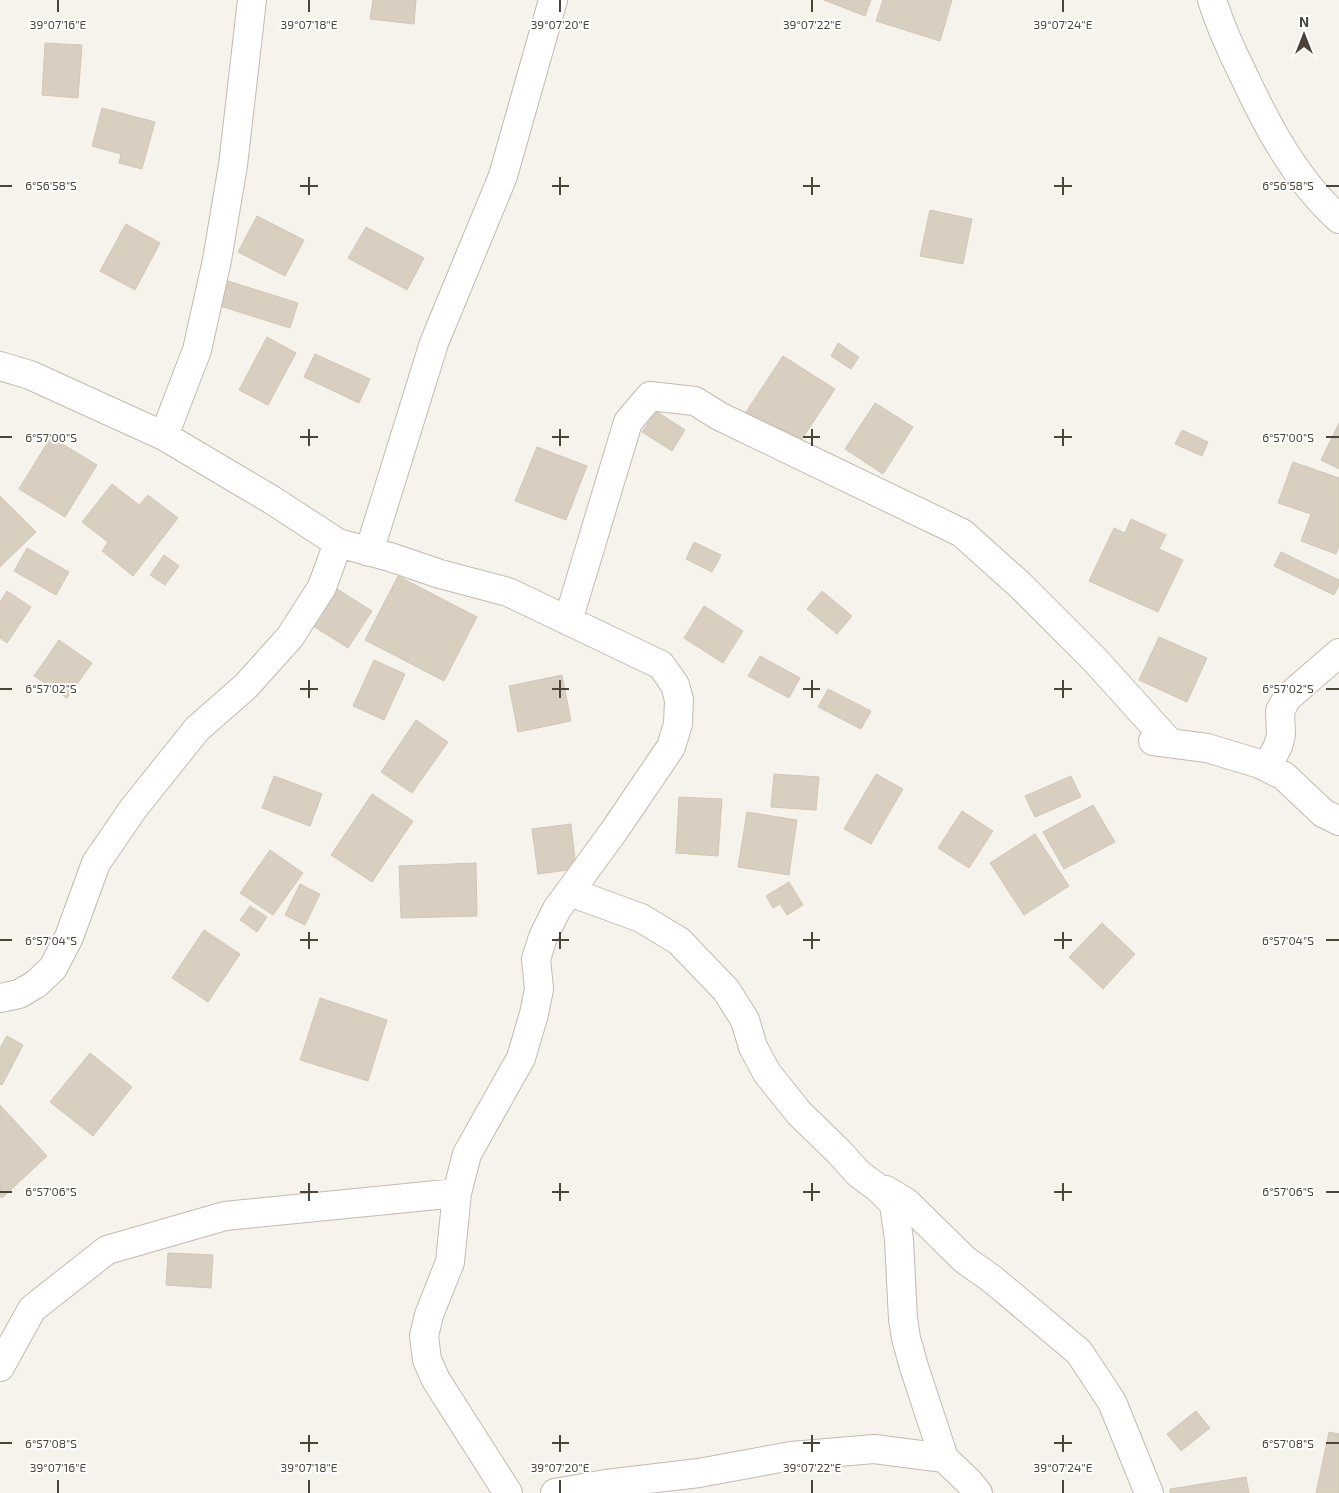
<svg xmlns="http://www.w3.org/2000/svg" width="1339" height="1493" font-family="'Exo 2',sans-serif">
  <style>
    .building { fill: #d8cfc1; stroke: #d3c7b4 }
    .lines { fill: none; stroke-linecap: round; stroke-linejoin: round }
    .minor-casing { stroke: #c2bbae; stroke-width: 30 }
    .minor { stroke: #fff; stroke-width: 28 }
    .ticks { fill: none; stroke: #4b4439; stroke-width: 2 }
    .ticks-label { font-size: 12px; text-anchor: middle; fill: #4b4439; stroke: #fff; stroke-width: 4; stroke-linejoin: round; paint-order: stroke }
  </style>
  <rect width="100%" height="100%" fill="#f6f3ec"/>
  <path class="building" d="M373,0H416L414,24L370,19Z
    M824,0H871L865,16Z
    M883,0H952L940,41L876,21Z
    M45,43L82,45L78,98L42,95Z
    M102,108L155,122L142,169L119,163L121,154L92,146Z
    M930,210L972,219L963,264L920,256Z
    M257,216L304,240L285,276L238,252Z
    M126,224L160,243L135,290L100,271Z
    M366,227L424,258L407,290L348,258Z
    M225,280L298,303L290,328L217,305Z
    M267,337L296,353L268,405L239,390Z
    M838,343L859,357L851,369L831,356Z
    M315,354L370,379L359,403L304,377Z
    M783,356L835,389L796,448L744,415Z
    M875,403L913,427L883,474L845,449Z
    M656,411L685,430L672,451L642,432Z
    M1339,423V469L1321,460Z
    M1182,430L1208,442L1202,456L1175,444Z
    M51,437L97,465L65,517L19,489Z
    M537,447L587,466L566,520L515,501Z
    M1293,462L1339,478V546L1336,554L1301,541L1311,514L1278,503Z
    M112,484L139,505L148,495L178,518L133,576L102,551L108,542L82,522Z
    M0,496L36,532L0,567Z
    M1131,519L1166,535L1159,549L1183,560L1158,612L1089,581L1114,528L1125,533Z
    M694,542L721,555L712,572L686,559Z
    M27,548L69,572L56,595L14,571Z
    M1281,552L1339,580V585L1334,595L1274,566Z
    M164,555L179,566L165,585L150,575Z
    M398,576L477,617L444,681L365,640Z
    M334,587L372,611L348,648L310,624Z
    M7,591L31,607L7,643L0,638V602Z
    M822,591L852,616L837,634L807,609Z
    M704,606L743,631L723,663L684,638Z
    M1159,637L1207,658L1187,702L1139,680Z
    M59,640L92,663L67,698L34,676Z
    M760,656L800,678L789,698L748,676Z
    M374,660L405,674L384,720L353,706Z
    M562,675L571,721L518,732L509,686Z
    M828,689L871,711L861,729L818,707Z
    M416,720L448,742L412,793L381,772Z
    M774,774L819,777L816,810L771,807Z
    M876,774L903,789L871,844L844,829Z
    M274,776L322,794L310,826L262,808Z
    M1071,776L1081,797L1035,817L1025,796Z
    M372,794L413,821L372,882L331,855Z
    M679,797L722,799L718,856L676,853Z
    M1093,805L1115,842L1064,869L1043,832Z
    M962,811L993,831L969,868L938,848Z
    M747,812L797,820L789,875L738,867Z
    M571,824L576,869L538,874L532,829Z
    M1035,834L1069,886L1024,915L990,863Z
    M270,850L303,873L273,915L240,893Z
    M476,863L477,916L401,918L399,866Z
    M789,882L803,905L787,915L780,904L773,908L766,896Z
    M300,884L320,894L305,925L285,915Z
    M250,906L267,917L257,932L240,920Z
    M1102,923L1135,954L1103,989L1069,957Z
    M204,930L240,954L208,1002L172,978Z
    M320,998L387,1020L368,1081L300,1060Z
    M7,1036L23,1045L2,1085L0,1084V1048Z
    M90,1053L132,1087L93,1136L50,1102Z
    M0,1105L47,1156L2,1198L0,1196Z
    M168,1253L213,1255L211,1288L166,1285Z
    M1196,1411L1210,1428L1181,1451L1167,1434Z
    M1329,1432L1339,1434V1493H1316Z
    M1246,1477L1249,1493H1170V1489Z"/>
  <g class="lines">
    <g class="minor-casing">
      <path id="minor" d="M1212,0C1220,25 1231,50 1243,74C1267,126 1296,180 1339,219
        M0,366L30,375L164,436L272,500L338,543L390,557L440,574L508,592L661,665L675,685L679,700L678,724L671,747L614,831L557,909L543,937L536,959L539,989L534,1014L521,1058L467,1154L457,1193L450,1262L429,1315L424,1336L427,1360L436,1380L508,1493
        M164,436L197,350L217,260L233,165L252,0
        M369,552L434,343L503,176L553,0
        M568,621L628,422L650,396L695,401L719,416L962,533L1020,585L1095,660L1170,743
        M1153,741L1207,748L1260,764L1284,776L1323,813L1339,821
        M1267,767L1278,746L1281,735L1280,711L1287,698L1339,653
        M570,892L641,918L679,941L726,990L745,1020L753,1047L767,1073L799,1113L839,1152L859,1174L878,1188L894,1204L899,1240L903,1319L906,1338L914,1367L944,1458
        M0,998L19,994L36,984L53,968L69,937L96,863L133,809L197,729L246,686L290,637L322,587L338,543
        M886,1190L907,1203L965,1260L992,1279L1079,1352L1112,1402L1149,1493
        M0,1367L32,1309L107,1250L225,1216L457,1193
        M555,1493L606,1484L699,1473L791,1456L874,1449L944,1458L969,1482L978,1493"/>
    </g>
    <use href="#minor" class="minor"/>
  </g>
  <path class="ticks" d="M58,0V12M309,0V12M560,0V12M812,0V12M1063,0V12M309,177V195M560,177V195M812,177V195M1063,177V195M0,186H12M300,186H318M552,186H569M803,186H820M1054,186H1072M1326,186H1339M309,429V446M560,429V446M812,429V446M1063,429V446M0,437H12M300,437H318M552,437H569M803,437H820M1054,437H1072M1326,437H1339M309,680V698M560,680V698M812,680V698M1063,680V698M0,689H12M300,689H318M552,689H569M803,689H820M1054,689H1072M1326,689H1339M309,932V949M560,932V949M812,932V949M1063,932V949M0,940H12M300,940H318M552,940H569M803,940H820M1054,940H1072M1326,940H1339M309,1183V1201M560,1183V1201M812,1183V1201M1063,1183V1201M0,1192H12M300,1192H318M552,1192H569M803,1192H820M1054,1192H1072M1326,1192H1339M309,1435V1452M560,1435V1452M812,1435V1452M1063,1435V1452M0,1443H12M300,1443H318M552,1443H569M803,1443H820M1054,1443H1072M1326,1443H1339M58,1480V1493M309,1480V1493M560,1480V1493M812,1480V1493M1063,1480V1493"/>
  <g class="ticks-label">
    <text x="58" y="29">39°07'16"E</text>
    <text x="309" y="29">39°07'18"E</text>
    <text x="560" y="29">39°07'20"E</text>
    <text x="812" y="29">39°07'22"E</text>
    <text x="1063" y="29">39°07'24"E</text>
    <text x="51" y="190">6°56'58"S</text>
    <text x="1288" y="190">6°56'58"S</text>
    <text x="51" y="442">6°57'00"S</text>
    <text x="1288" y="442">6°57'00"S</text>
    <text x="51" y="693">6°57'02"S</text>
    <text x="1288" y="693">6°57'02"S</text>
    <text x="51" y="945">6°57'04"S</text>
    <text x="1288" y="945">6°57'04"S</text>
    <text x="51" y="1196">6°57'06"S</text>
    <text x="1288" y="1196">6°57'06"S</text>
    <text x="51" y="1448">6°57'08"S</text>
    <text x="1288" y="1448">6°57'08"S</text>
    <text x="58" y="1472">39°07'16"E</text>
    <text x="309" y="1472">39°07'18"E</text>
    <text x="560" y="1472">39°07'20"E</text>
    <text x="812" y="1472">39°07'22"E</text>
    <text x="1063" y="1472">39°07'24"E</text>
  </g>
  <g transform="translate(1304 35)" stroke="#ffffff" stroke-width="4" paint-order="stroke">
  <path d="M0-4L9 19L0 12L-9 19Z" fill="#4b4439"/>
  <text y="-8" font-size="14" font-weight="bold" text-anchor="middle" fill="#4b4439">N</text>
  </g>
</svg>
